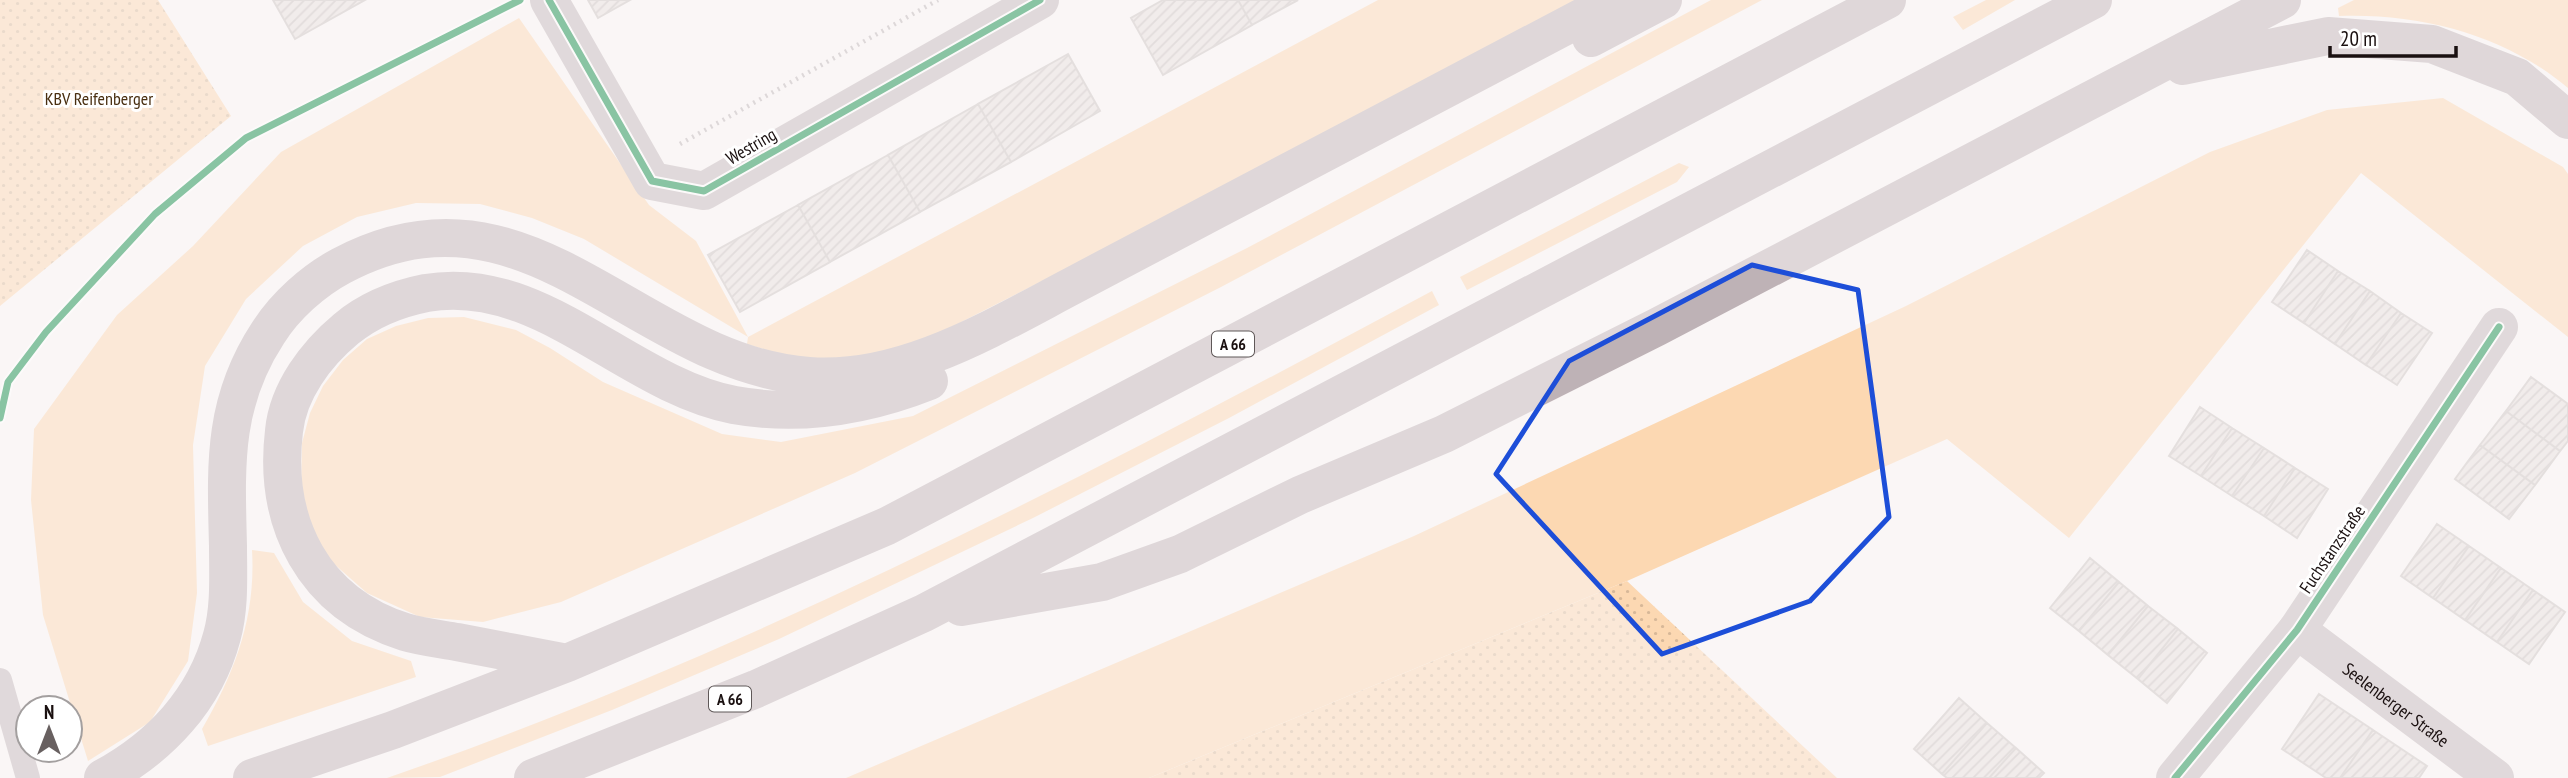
<svg xmlns="http://www.w3.org/2000/svg" width="2568" height="778" font-family="'PT Sans Narrow',sans-serif">
  <style>
    .grass { fill: #fcd8b2 }
    .garden { fill: url(#garden-dots) }
    .building { fill: url(#building-hatch); stroke: #cbc4c2; stroke-width: 2 }
    .lines { fill: none; stroke-linecap: round; stroke-linejoin: round }
    .path { stroke: #bbb3b5; stroke-width: 4.5; stroke-dasharray: 2 5; stroke-linecap: butt }
    .lane { stroke: #c2b7ba; stroke-width: 24 }
    .street { stroke: #c2b7ba; stroke-width: 38 }
    .highway { stroke: #beb2b6; stroke-width: 38 }
    .cycleway-casing { stroke: #fff; stroke-width: 11 }
    .cycleway { stroke: #00873e; stroke-width: 7 }
    .marked { fill: none; stroke: #1d4ed8; stroke-width: 5; stroke-linejoin: round }
    .labels { text-anchor: middle; dominant-baseline: central; stroke-width: 6; stroke-linejoin: round; paint-order: stroke }
    .shield { fill: #fff; stroke: #5f5858; stroke-width: 2 }
    .shield-label { font-size: 16px; font-weight: bold; fill: #1a1010 }
    .park-label { font-size: 18px; fill: #482e10; stroke: #fff }
    .street-label { font-size: 18px; fill: #1a1010; stroke: #fff }
  </style>
  <defs>
    <pattern id="garden-dots" width="8" height="8" patternUnits="userSpaceOnUse" patternTransform="scale(1.75)"><rect width="8" height="8" fill="#fcd8b2"/><path d="M2 2h.1M6 6h.1" fill="none" stroke="#d7b898" stroke-width="1.8" stroke-linecap="round"/></pattern>
    <pattern id="building-hatch" width="6" height="6" patternUnits="userSpaceOnUse" patternTransform="scale(1.75)"><rect width="6" height="6" fill="#e7dfdd"/><path d="M-1 1l2-2M0 6l6-6M5 7l2-2" fill="none" stroke="#c6bebd"/></pattern>
  </defs>
  <rect width="100%" height="100%" fill="#faf6f6"/>
  <path class="grass" d="M1378,0H1596L910,348C848,360 808,365 747,344L748,337L584,239L532,218L480,204L416,203L357,217L303,246L246,299L205,366L193,445L197,593L188,661L150,722L88,761L43,615L31,500L34,429L117,315L193,246L281,152L519,18L649,205L696,241L748,337Z
    M1711,0H1762L1221,287L855,473L561,602L483,622L420,617L367,593L325,556L309,523L301,490L302,443L310,413L323,386L343,360L367,339L396,326L428,318L464,317L516,330L550,348L603,382L722,434L781,442L913,416L1247,248Z
    M1986,0H2015L1963,30L1953,17Z
    M2354,0H2568V88C2505,35 2421,13 2339,16L2338,8Z
    M2443,98L2563,167L2568,174V337L2361,173L2069,538L1947,439L1627,581L1149,778H846L1414,536L1906,306L2210,152L2327,110Z
    M1679,163L1689,167L1677,182L1467,290L1460,277Z
    M1432,291L1439,305L1229,418L1033,518L779,639L612,710L440,777L387,778C751,652 1093,473 1432,291Z
    M252,550L274,553L303,602L352,641L411,661L416,677L208,746L202,729C235,672 256,617 252,550Z"/>
  <path class="garden" d="M0,0H158L231,116L0,306Z
    M1627,581L1837,778H1149Z"/>
  <path class="building" d="M273,0H365L295,39Z
    M588,0H630L598,18Z
    M1163,0H1238L1252,25L1163,75L1131,18Z
    M1238,0H1298L1252,25Z
    M1068,54L1100,111L1011,162L978,104Z
    M978,104L1011,162L920,212L888,155Z
    M888,155L920,212L830,262L798,205Z
    M798,205L830,262L740,312L708,255Z
    M2307,250L2338,271L2304,323L2272,302Z
    M2338,271L2370,291L2335,344L2304,323Z
    M2370,291L2401,313L2366,365L2335,344Z
    M2401,313L2432,333L2397,385L2366,365Z
    M2531,377L2568,404V441L2560,451L2506,411Z
    M2200,407L2232,428L2201,476L2169,456Z
    M2506,411L2560,451L2535,485L2480,445Z
    M2232,428L2264,448L2232,496L2201,476Z
    M2480,445L2535,485L2509,519L2455,479Z
    M2264,448L2295,468L2264,516L2232,496Z
    M2295,468L2328,489L2297,538L2264,516Z
    M2437,524L2469,546L2433,598L2401,576Z
    M2469,546L2501,568L2465,620L2433,598Z
    M2090,558L2119,582L2079,631L2050,608Z
    M2501,568L2533,590L2497,642L2465,620Z
    M2119,582L2148,606L2108,655L2079,631Z
    M2533,590L2565,612L2529,664L2497,642Z
    M2148,606L2178,629L2138,679L2108,655Z
    M2178,629L2207,653L2167,703L2138,679Z
    M2319,694L2373,730L2340,778H2326L2282,749Z
    M1959,698L1987,723L1942,774L1914,749Z
    M1987,723L2016,748L1989,778H1947L1942,774Z
    M2373,730L2427,766L2419,778H2340Z
    M2016,748L2044,773L2039,778H1989Z"/>
  <g class="lines">
    <path class="path" d="M680,144L938,0"/>
    <path class="lane" d="M0,680L28,778"/>
    <g class="street">
      <path d="M549,0L652,181L704,191L1040,0"/>
      <path id="s1" d="M2297,630L2495,778"/>
      <path d="M2175,778L2297,630L2499,327"/>
    </g>
    <path class="highway" d="M1591,38L1663,0
      M2183,66L2328,36L2432,44L2517,77L2568,120
      M961,607L1102,582L1180,554L1300,495L1444,434L1657,327L2282,0
      M567,663C530,656 494,649 457,642C440,639 422,637 405,632C313,603 273,523 284,431C288,391 316,354 346,329C370,309 396,299 426,293C541,273 626,384 734,405C801,417 866,406 929,381
      M103,778C160,747 205,700 222,636C230,607 228,576 228,546C226,466 222,403 268,333C285,306 313,281 341,266C529,166 636,364 809,376C902,383 992,328 1072,286C1119,261 1167,236 1214,211C1348,141 1481,70 1615,0
      M252,778L393,730L567,663L887,526L1887,0
      M533,778L756,689L924,613L2093,0"/>
    <g class="cycleway-casing">
      <path id="cycleway" d="M549,0L652,181L704,191L1040,0
        M0,418L8,382L46,332L155,214L246,138L520,0
        M2175,778L2297,630L2499,327"/>
    </g>
    <use href="#cycleway" class="cycleway"/>
  </g>
  <path d="M0 0H2568V778H0ZM1752,265L1858,290L1889,517L1810,601L1662,654L1496,474L1569,361Z" fill="#faf6f6" fill-opacity=".55" fill-rule="evenodd"/>
  <path class="marked" d="M1752,265L1858,290L1889,517L1810,601L1662,654L1496,474L1569,361Z"/>
  <g class="labels">
    <g class="shield">
      <rect x="1212" y="331.5" width="42" height="25" rx="5"/>
      <rect x="709" y="686.5" width="42" height="25" rx="5"/>
    </g>
    <g class="shield-label">
      <text x="1233" y="344">A 66</text>
      <text x="730" y="699">A 66</text>
    </g>
    <g class="park-label">
      <text x="99" y="98">KBV Reifenberger</text>
    </g>
    <g class="street-label">
      <text transform="translate(751 146) rotate(-30)">Westring</text>
      <text transform="translate(2332 549) rotate(-56)">Fuchstanzstraße</text>
      <text stroke="none"><textPath href="#s1" startOffset="124">Seelenberger Straße</textPath></text>
    </g>
  </g>
  <g transform="translate(49 729)"><circle r="33" fill="#ffffff" stroke="#a39f9f" stroke-width="2"/>
  <path d="M0-5L12 26L0 18L-12 26Z" fill="#686060"/>
  <text y="-10" font-size="19" font-weight="bold" text-anchor="middle" fill="#1a1010">N</text>
  </g>
  <path d="M2330 46v10h126v-10" fill="none" stroke="#1a1010" stroke-width="3.5"/>
  <text x="2340" y="46" font-size="21" fill="#1a1010" stroke="#ffffff" stroke-width="5" paint-order="stroke">20 m</text>
</svg>
